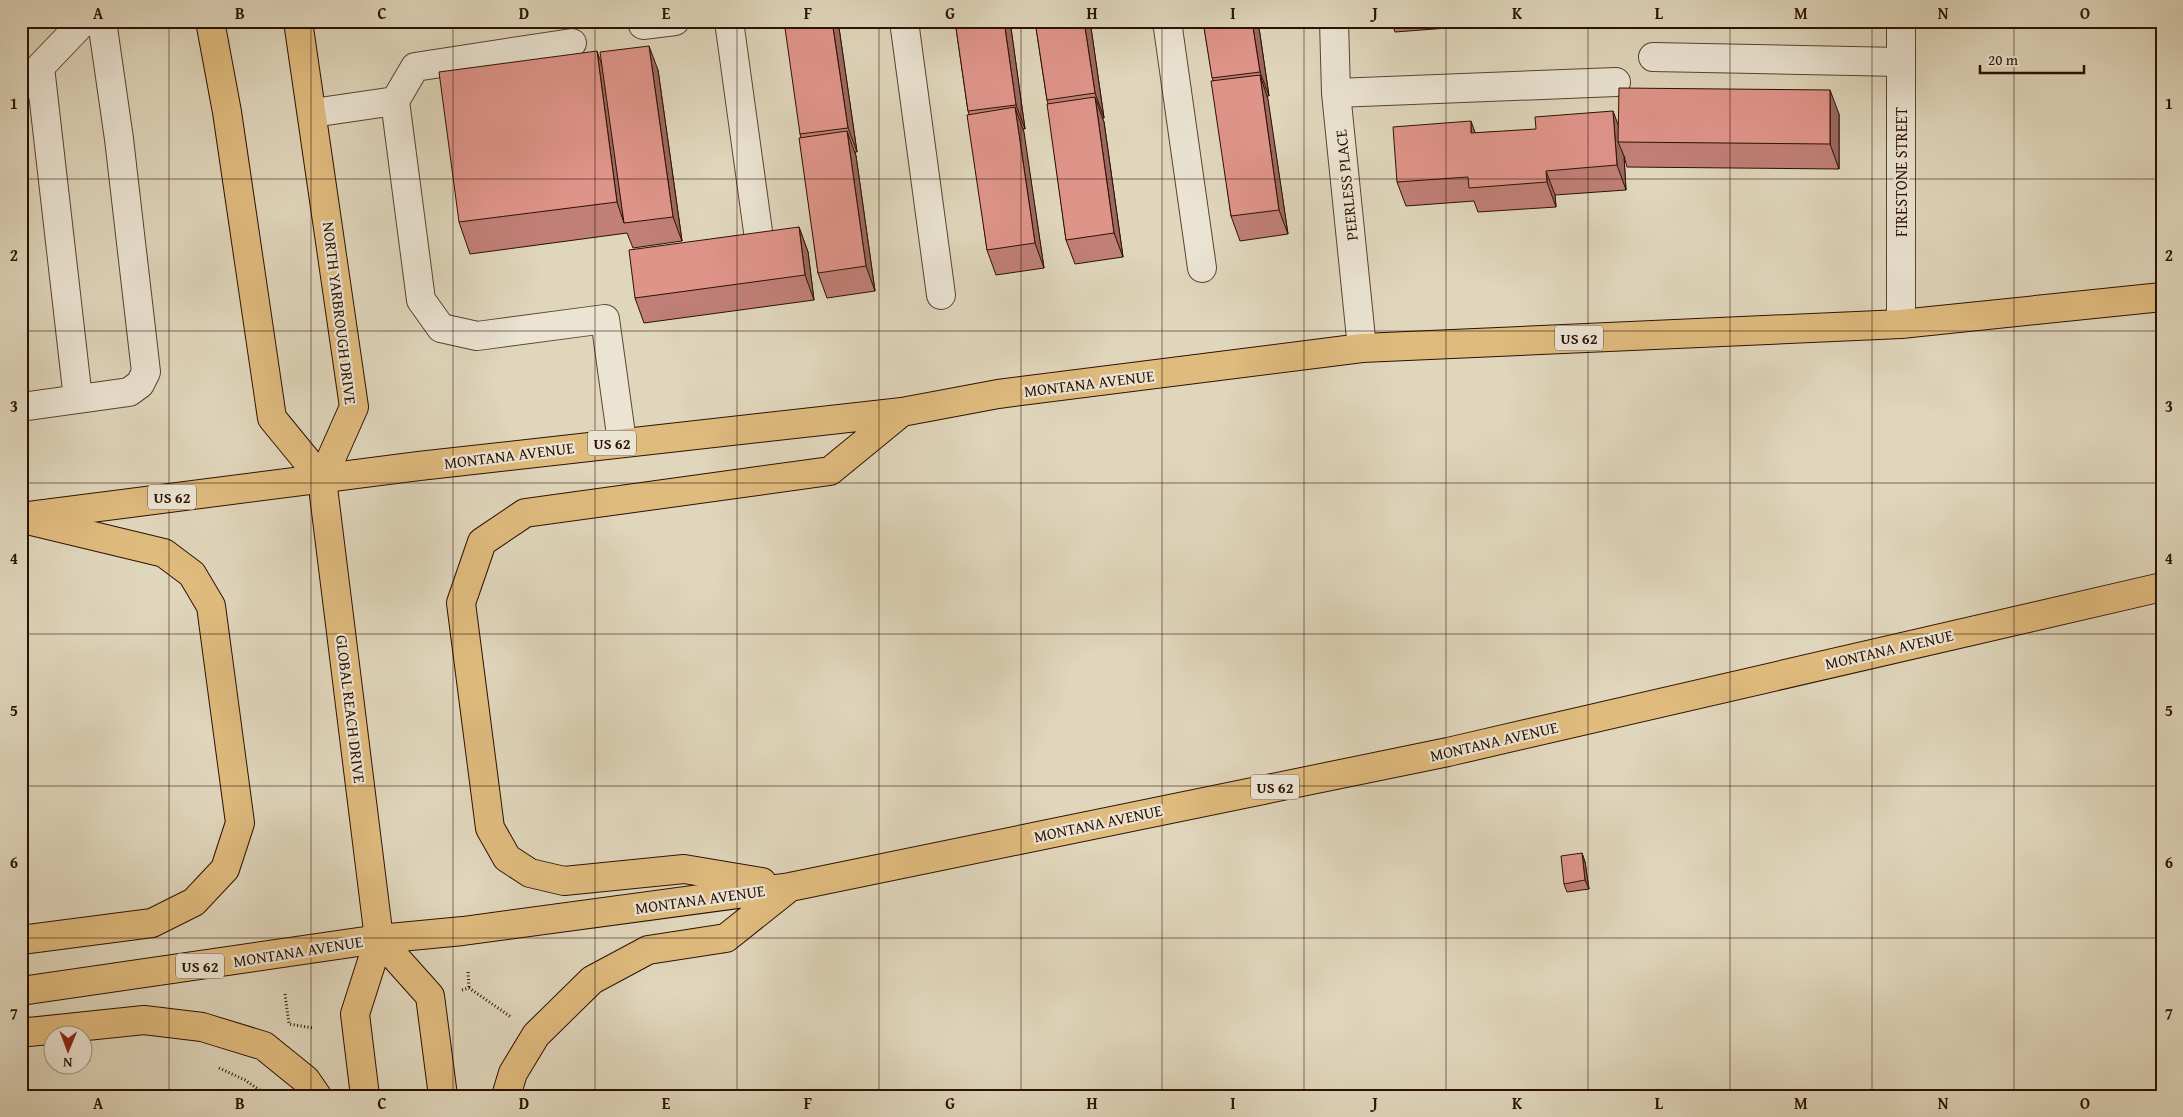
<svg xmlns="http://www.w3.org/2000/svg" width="2183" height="1117" font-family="'Gentium Book Plus',serif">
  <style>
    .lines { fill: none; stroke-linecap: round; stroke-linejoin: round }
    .minor-casing { stroke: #594230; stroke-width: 30 }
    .major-casing { stroke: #2c1102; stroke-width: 30 }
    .highway-casing { stroke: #2c1102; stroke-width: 30 }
    .path { stroke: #2c1102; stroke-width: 3; stroke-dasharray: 1 2.5; stroke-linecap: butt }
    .minor { stroke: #ebe4d3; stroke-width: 28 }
    .major { stroke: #e0bb7e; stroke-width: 28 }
    .highway { stroke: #e0bb7e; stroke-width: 28 }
    .wall { fill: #c07f77; stroke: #2c1102 }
    .shaded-wall { fill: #9c6861; stroke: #2c1102 }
    .building { fill: #df948a; stroke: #2c1102 }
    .grid { fill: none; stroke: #2c1102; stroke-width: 1; stroke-opacity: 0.55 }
    .labels { text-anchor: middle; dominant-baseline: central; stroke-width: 4.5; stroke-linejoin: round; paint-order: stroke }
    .shield { fill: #ebe4d3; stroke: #655041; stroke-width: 1 }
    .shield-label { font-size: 15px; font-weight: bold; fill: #2c1102 }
    .street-label { font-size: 16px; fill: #2c1102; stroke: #ebe4d3 }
    .neatline { fill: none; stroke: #2c1102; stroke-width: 2 }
    .grid-label { font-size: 16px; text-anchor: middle; font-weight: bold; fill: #2c1102 }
  </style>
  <rect width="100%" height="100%" fill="#e0d6bc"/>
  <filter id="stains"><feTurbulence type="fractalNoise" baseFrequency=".004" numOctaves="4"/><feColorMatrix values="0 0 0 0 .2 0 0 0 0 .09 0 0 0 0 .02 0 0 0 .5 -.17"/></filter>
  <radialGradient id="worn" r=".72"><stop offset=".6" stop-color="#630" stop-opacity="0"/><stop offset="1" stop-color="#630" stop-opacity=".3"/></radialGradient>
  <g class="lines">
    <g class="minor-casing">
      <path id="minor" d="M729,21L760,246
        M904,21L941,295
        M1167,21L1202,268
        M1334,21L1336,93L1362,348
        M643,25L675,21
        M1653,57L1901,62
        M40,67L78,399
        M21,87L84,21
        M1336,93L1616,82
        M395,101L415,67L572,43
        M313,113L395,101L421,300L441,328L477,336L605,319L622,442
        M1901,324V21
        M21,407L129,392L140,384L146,372L119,139L102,21"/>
    </g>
    <g class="major-casing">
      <path id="major" d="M210,21L227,112L272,418L322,479
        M298,21L354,407L322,479
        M322,479L379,939L355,1014L365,1096
        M379,939L430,996L443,1096"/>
    </g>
    <g class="highway-casing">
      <path id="highway" d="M21,517L419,466L902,412L998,394L1362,348L1901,324L2162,297
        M762,882L684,869L564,881L530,873L507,858L490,828L461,603L482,542L525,513L830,471L902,412
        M21,940L152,923L194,902L225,869L240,823L211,606L192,574L164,553L31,521
        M21,991L379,939L463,931L790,887L1448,752L2162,587
        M21,1030L29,1032L144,1020L202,1027L264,1046L306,1080L317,1096
        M506,1096L513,1073L536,1035L592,980L648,950L726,938L790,887"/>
    </g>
    <path class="path" d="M468,972L469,988
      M462,990L469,988L511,1017
      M285,994L289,1024L313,1028
      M219,1068L245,1080L268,1096"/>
    <use href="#minor" class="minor"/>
    <use href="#major" class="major"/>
    <use href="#highway" class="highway"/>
  </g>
  <path class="wall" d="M838,21L857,152H855L856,156L875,291L827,298L818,273L801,138L800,134Z
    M955,21H1010L1025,129H1023L1044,268L996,275L987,250L969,114L968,111Z
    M1035,21H1090L1104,118H1102L1104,122L1123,257L1075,264L1066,240L1048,104L1047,100Z
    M1203,21H1258L1269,96H1267L1288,234L1240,241L1231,216L1213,81Z
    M1391,21H1540L1395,32Z
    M602,66L658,70L682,241L633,248L627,233L470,254L459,222Z
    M1839,114V169L1627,167L1624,156L1626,190L1555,195L1556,207L1478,212L1474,201L1406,206L1397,182L1475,133Z
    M799,227L808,252L814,300L644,323L635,298Z
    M1582,853L1585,862L1589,889L1567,892L1564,884Z"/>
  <path class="shaded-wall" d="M832,21H838L857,152L848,128Z
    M1004,21H1010L1025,129L1016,105Z
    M1084,21H1090L1104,118L1095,93Z
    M1252,21H1258L1269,96L1260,72Z
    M649,46L658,70L682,241L673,217Z
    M597,51L608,82L624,223L617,202Z
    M1260,75L1268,99L1288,234L1279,210Z
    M1830,90L1839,114V169L1830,144Z
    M1095,97L1104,122L1123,257L1114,233Z
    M1015,107L1024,132L1044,268L1035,243Z
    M1613,111L1622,135L1618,142L1624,156L1626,190L1617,165Z
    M1471,121L1480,146L1471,133Z
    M847,131L856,156L875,291L866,266Z
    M1546,171L1555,195L1556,207L1547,182Z
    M799,227L808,252L814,300L805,275Z
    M1582,853L1585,862L1589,889L1585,880Z"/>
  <path class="building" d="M784,21H832L848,128L800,134Z
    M955,21H1004L1016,105L968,111Z
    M1035,21H1084L1095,93L1047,100Z
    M1203,21H1252L1260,72L1212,78Z
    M649,46L673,217L624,223L600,52Z
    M597,51L617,202L459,222L439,72Z
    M1260,75L1279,210L1231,216L1211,81Z
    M1619,88L1830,90V144L1618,142Z
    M1095,97L1114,233L1066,240L1047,104Z
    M1015,107L1035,243L987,250L967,115Z
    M1613,111L1617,165L1546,171L1547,182L1469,188L1468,177L1397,182L1393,127L1471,121V133L1536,129L1535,117Z
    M847,131L866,266L818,273L799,138Z
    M799,227L805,275L635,298L629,250Z
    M1582,853L1585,880L1564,884L1561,856Z"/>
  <path class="grid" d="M169,21V1096M311,21V1096M453,21V1096M595,21V1096M737,21V1096M879,21V1096M1021,21V1096M1162,21V1096M1304,21V1096M1446,21V1096M1588,21V1096M1730,21V1096M1872,21V1096M2014,21V1096M21,179H2162M21,331H2162M21,483H2162M21,634H2162M21,786H2162M21,938H2162"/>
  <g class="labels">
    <g class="shield">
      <rect x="1555" y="325.5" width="48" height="25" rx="4"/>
      <rect x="588" y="430.5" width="48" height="25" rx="4"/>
      <rect x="148" y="484.5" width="48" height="25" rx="4"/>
      <rect x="1251" y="774.5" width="48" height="25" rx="4"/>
      <rect x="176" y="953.5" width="48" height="25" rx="4"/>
    </g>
    <g class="shield-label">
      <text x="1579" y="338">US 62</text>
      <text x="612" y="443">US 62</text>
      <text x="172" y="497">US 62</text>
      <text x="1275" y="787">US 62</text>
      <text x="200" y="966">US 62</text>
    </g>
    <g class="street-label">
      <text transform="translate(1901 172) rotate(-90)">FIRESTONE STREET</text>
      <text transform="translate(1346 185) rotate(-96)">PEERLESS PLACE</text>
      <text transform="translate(340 313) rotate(83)">NORTH YARBROUGH DRIVE</text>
      <text transform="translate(1089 383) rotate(-7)">MONTANA AVENUE</text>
      <text transform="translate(509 455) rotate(-7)">MONTANA AVENUE</text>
      <text transform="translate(1889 649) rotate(-13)">MONTANA AVENUE</text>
      <text transform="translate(351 709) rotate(83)">GLOBAL REACH DRIVE</text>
      <text transform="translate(1494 741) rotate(-13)">MONTANA AVENUE</text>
      <text transform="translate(1098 823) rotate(-12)">MONTANA AVENUE</text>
      <text transform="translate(700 899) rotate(-8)">MONTANA AVENUE</text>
      <text transform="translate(298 951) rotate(-9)">MONTANA AVENUE</text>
    </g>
  </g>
  <rect width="2183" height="1117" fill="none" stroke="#e0d6bc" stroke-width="55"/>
  <g transform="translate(68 1050) rotate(181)"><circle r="24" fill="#ebe4d3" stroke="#9f907f"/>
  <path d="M0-4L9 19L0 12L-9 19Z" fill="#8f2418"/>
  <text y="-8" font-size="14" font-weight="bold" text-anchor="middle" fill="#2c1102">N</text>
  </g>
  <path d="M1980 65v8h104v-8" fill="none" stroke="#2c1102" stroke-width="2.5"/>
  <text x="1988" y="65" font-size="15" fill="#2c1102" stroke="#ebe4d3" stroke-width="4" paint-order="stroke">20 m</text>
  <rect x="28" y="28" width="2128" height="1062" class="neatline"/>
  <g class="grid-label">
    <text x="98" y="19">A</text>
    <text x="240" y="19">B</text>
    <text x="382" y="19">C</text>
    <text x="524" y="19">D</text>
    <text x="666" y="19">E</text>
    <text x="808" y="19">F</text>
    <text x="950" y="19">G</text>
    <text x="1092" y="19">H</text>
    <text x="1233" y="19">I</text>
    <text x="1375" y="19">J</text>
    <text x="1517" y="19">K</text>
    <text x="1659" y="19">L</text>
    <text x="1801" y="19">M</text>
    <text x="1943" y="19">N</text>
    <text x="2085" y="19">O</text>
    <text x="14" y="109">1</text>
    <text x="2169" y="109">1</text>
    <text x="14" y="261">2</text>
    <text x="2169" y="261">2</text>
    <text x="14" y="412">3</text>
    <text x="2169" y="412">3</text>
    <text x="14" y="564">4</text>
    <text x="2169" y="564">4</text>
    <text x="14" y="716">5</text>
    <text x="2169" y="716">5</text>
    <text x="14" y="868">6</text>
    <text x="2169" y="868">6</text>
    <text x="14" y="1019">7</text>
    <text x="2169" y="1019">7</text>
    <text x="98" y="1109">A</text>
    <text x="240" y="1109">B</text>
    <text x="382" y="1109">C</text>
    <text x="524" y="1109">D</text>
    <text x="666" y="1109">E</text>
    <text x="808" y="1109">F</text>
    <text x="950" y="1109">G</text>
    <text x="1092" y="1109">H</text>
    <text x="1233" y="1109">I</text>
    <text x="1375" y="1109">J</text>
    <text x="1517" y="1109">K</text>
    <text x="1659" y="1109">L</text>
    <text x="1801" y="1109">M</text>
    <text x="1943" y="1109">N</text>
    <text x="2085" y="1109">O</text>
  </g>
  <rect width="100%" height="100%" filter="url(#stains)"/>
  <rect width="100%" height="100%" fill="url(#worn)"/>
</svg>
